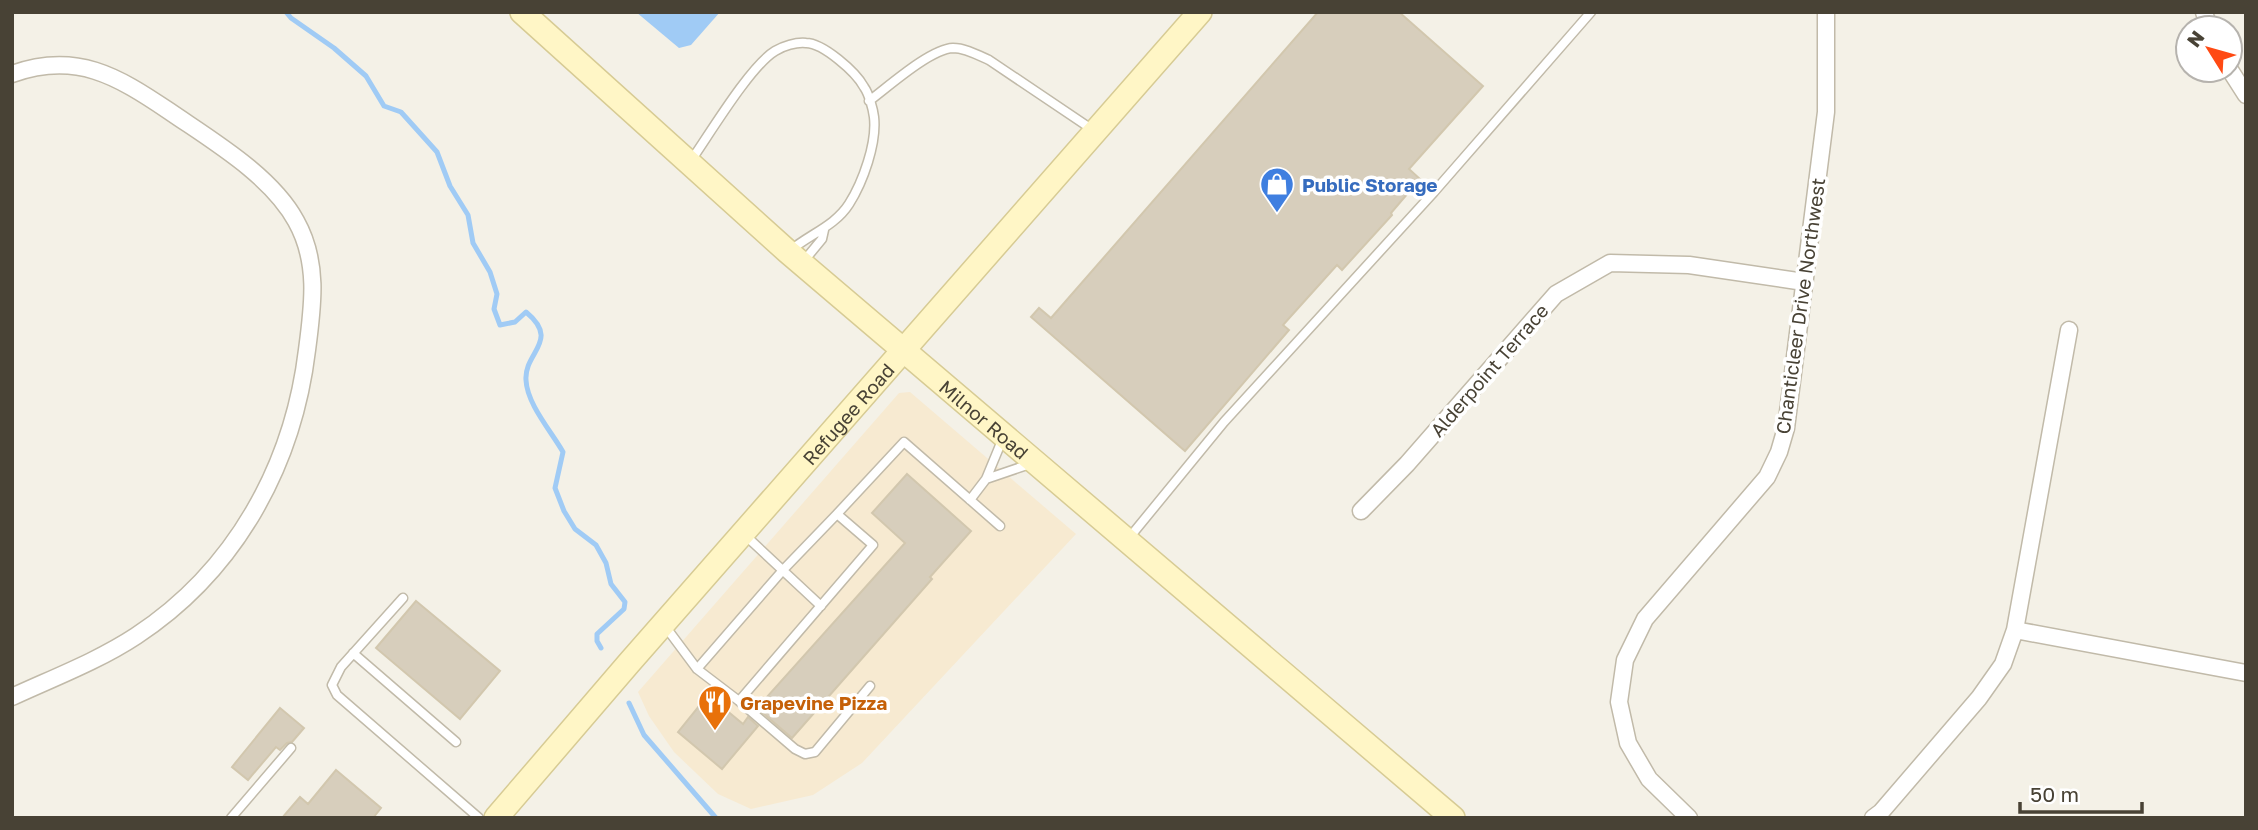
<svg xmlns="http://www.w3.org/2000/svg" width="2258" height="830" font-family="'Golos Text',sans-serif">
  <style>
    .commercial { fill: #f7ead1 }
    .water { fill: #a0cbf5 }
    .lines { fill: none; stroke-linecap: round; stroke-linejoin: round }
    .stream { stroke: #a0cbf5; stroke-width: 5 }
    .building { fill: #d7cebc; stroke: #d2c7ae; stroke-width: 2 }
    .service-casing { stroke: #c1baa9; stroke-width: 11 }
    .minor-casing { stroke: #c1baa9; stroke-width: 19 }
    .secondary-casing { stroke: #d7cb94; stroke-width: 26 }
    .service { stroke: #fff; stroke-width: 8 }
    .minor { stroke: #fff; stroke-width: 16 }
    .secondary { stroke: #fff6c6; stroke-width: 23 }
    .labels { text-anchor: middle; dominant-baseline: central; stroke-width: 7; stroke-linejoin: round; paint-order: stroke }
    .shop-label { font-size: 19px; font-weight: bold; fill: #366cbe; stroke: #fff; text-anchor: start }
    .street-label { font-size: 19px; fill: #484235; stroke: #fff }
    .food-label { font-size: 19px; font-weight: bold; fill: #c56008; stroke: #fff; text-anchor: start }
  </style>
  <rect width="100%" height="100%" fill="#f4f1e7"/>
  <path class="commercial" d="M910,392L1076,534L862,763L813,795L751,809L718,794L674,752L649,716L638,692L899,393Z"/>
  <path class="water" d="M636,12H720L691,45L679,48Z"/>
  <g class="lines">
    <path class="stream" d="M286,12L291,18L334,48L366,76L384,106L401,112L437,152L450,186L468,215L473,243L490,272L497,294L494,309L500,325L515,322L526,312C561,341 524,352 526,380C527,404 551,431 563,452L555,488L564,511L575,529L596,545L606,563L611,584L625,602L624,609L597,634V641L601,648
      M629,703L644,735L716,818"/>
  </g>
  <path class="building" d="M1318,12H1399L1483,86L1409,169L1420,179L1391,213L1392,215L1342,270L1337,265L1283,325L1289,330L1185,451L1031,317L1039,308L1051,318Z
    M907,474L971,531L930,577L932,579L792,738L757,708L905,543L872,513Z
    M416,601L500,671L460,719L376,648Z
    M708,695L743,724L748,717L758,726L722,769L678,732Z
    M280,708L304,728L292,742L287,743L280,750L276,747L248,780L232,767Z
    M336,770L381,808L373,818H282L300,797L308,804Z"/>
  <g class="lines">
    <g class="service-casing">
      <path id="service" d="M869,101C888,87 930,49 953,48C965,48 978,55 989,60L1093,130
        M690,162C709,135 750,66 775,51C783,46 796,42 806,43C823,43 856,72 864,87C869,94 873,109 874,117C877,143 863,182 849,204C835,226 810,234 791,250
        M803,262L822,239L824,230
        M986,479L1033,463
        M970,500L986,479L1003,438
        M746,536L821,606
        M1129,538L1224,422L1434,192L1591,12
        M403,598L341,667L332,685L337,695L479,818
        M665,626L697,669L739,701L873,545L837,514L904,442L1000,526
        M353,653L456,742
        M697,669L783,570L837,514
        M739,701L795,749L805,754L815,752L870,686
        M231,818L291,748"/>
    </g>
    <g class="minor-casing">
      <path id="minor" d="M2204,12L2209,28
        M2230,70L2246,95
        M12,74C76,51 117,76 169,111C211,140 271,175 296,221C319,262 313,305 307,350C293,466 235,571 136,636C98,661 53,678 12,697
        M1361,511L1407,464L1556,294L1610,263L1689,265L1804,282
        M2015,630L2246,673
        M1689,818L1649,779L1628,743L1619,702L1625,660L1645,619L1767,477L1779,452L1786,428L1826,112V12
        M1873,818L1881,812L1979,698L2003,664L2015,630L2069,330"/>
    </g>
    <g class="secondary-casing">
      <g id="secondary">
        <path id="s1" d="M522,12L787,251L1453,818"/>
        <path id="s2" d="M496,818L629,663L1200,12"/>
      </g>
    </g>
    <use href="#service" class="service"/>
    <use href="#minor" class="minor"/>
    <use href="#secondary" class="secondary"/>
  </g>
  <defs>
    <g id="shop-pin" transform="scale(1.75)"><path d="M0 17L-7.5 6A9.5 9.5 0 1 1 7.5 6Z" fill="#3f7fe0" stroke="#fff"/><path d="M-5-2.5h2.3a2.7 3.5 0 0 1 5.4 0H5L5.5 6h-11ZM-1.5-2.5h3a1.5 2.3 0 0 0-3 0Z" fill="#fff"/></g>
    <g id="restaurant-pin" transform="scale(1.75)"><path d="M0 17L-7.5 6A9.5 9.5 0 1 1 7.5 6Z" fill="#e8710a" stroke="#fff"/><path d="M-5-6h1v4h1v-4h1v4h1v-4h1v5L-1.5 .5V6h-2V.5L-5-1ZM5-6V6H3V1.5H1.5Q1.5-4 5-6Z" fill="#fff"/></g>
  </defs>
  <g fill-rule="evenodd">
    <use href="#shop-pin" x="1277" y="184"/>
    <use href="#restaurant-pin" x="715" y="702"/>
  </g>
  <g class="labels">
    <g class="shop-label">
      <text x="1302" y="184">Public Storage</text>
    </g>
    <g class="street-label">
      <text transform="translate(1800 306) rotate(-82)">Chanticleer Drive Northwest</text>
      <text transform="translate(1489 370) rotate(-49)">Alderpoint Terrace</text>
      <text stroke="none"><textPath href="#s2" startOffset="536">Refugee Road</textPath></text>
      <text stroke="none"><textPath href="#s1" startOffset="616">Milnor Road</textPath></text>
    </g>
    <g class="food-label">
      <text x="740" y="702">Grapevine Pizza</text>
    </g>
  </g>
  <rect width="2258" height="830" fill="none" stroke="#484235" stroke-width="28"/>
  <g transform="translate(2209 49) rotate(307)"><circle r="33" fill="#ffffff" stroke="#b6b3ae" stroke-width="2"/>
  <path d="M0-5L12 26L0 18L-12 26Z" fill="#ff4a13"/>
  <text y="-10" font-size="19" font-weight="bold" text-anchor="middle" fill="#484235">N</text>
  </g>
  <path d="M2020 802v10h122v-10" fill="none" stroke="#484235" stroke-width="3.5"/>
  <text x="2030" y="802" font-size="21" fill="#484235" stroke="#ffffff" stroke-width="5" paint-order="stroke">50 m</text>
</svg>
